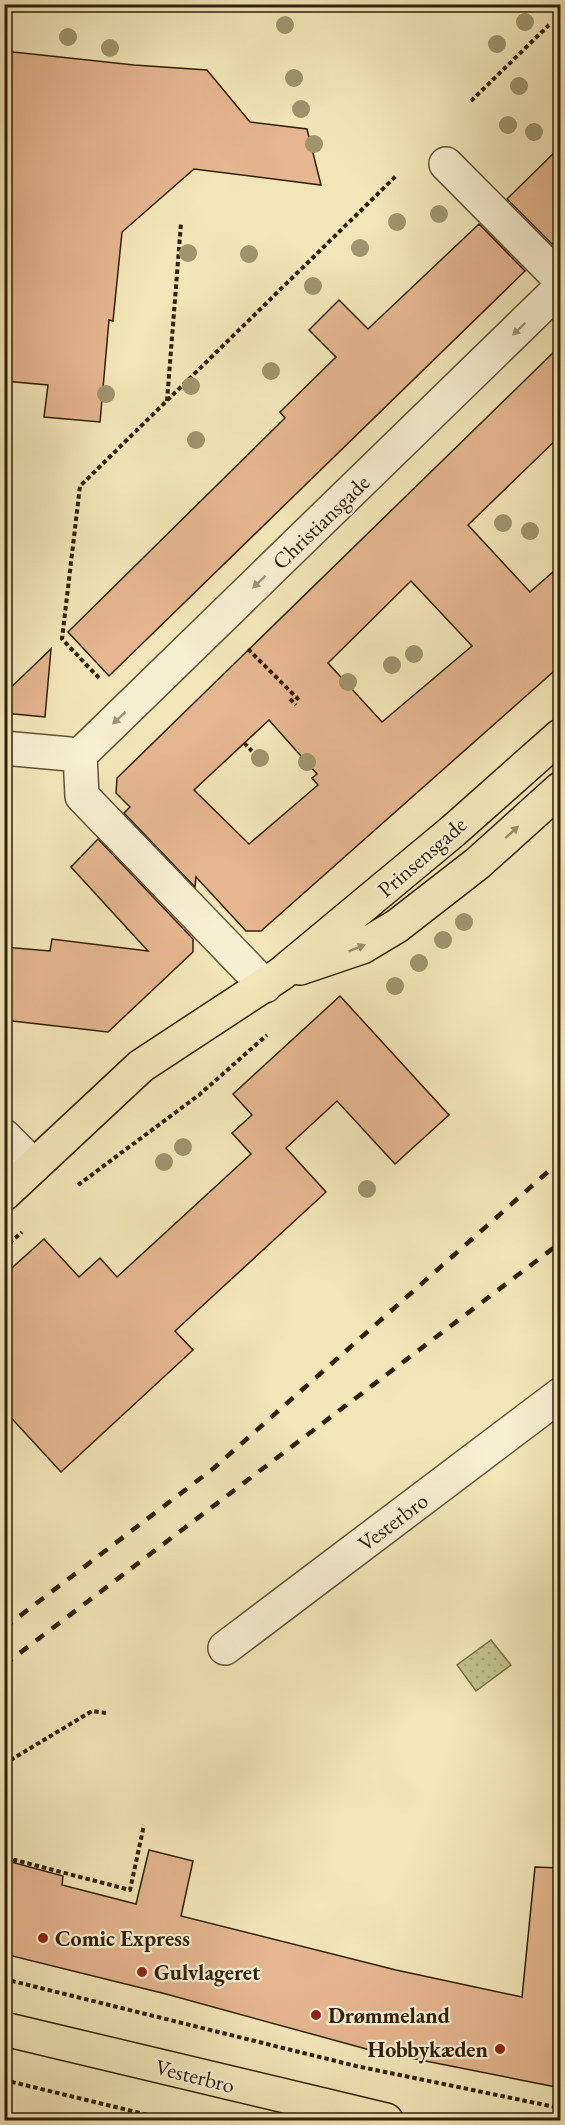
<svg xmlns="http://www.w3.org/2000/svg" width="565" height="2125" font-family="'EB Garamond',serif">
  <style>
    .grass { fill: url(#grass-dots); stroke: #78724a; stroke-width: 1.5 }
    .building { fill: #e5b68f; stroke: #2f200b; stroke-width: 1.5; fill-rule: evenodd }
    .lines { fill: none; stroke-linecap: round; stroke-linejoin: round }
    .minor-casing { stroke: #605236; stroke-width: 36 }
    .major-casing { stroke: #2f200b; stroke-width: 36 }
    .path { stroke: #2f200b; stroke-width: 4; stroke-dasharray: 4.5 3; stroke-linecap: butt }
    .minor { stroke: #f7efd1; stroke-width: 33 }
    .major { stroke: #f2e6b8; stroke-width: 33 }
    .rail { stroke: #2f200b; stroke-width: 4.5; stroke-dasharray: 10 10; stroke-linecap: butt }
    .tree { fill: #9f946e }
    .oneway { fill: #9d9278 }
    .oneway2 { fill: #9a8d6a }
    .poi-dot { fill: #8f2418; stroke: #f7efd1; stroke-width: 2 }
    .labels { text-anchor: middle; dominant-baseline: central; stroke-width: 4.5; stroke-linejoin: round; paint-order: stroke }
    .street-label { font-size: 22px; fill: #2f200b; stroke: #f7efd1 }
    .poi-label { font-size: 22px; font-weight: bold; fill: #2f200b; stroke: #f7efd1; text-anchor: start }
  </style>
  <defs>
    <pattern id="grass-dots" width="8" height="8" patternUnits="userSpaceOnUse" patternTransform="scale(1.5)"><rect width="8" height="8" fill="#c1c38a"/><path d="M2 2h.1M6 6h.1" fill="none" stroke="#a6a776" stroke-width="1.8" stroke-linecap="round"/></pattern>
  </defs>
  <rect width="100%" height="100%" fill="#f2e6b8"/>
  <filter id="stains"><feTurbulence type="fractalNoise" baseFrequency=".00333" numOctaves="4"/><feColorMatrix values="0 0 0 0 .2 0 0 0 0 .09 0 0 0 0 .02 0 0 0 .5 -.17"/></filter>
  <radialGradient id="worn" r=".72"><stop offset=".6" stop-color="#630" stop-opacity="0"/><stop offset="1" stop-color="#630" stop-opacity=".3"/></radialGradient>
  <path class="grass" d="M491,1640L511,1665L476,1691L457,1665Z"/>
  <path class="building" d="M4,51L134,65L207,70L250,122L307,129L321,185L194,169L122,232L113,321L109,320L100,422L44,417L48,385L4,381Z
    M561,146V236L552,244L507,199Z
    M479,224L525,271L109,676L68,632L285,418L280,412L336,357L309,330L339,300L368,329Z
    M561,345V435L468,525L530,592L561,565V665L261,931H246L196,877L195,887L124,813L130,807L116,793L117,778ZM411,581L472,646L382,722L328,663ZM269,720L317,774L312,778L318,785L249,844L194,790Z
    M51,649L45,717L4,713V694Z
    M98,839L193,939V952L108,1032L4,1020V947L50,951L52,939L148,951L71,867Z
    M340,996L449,1115L395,1164L337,1101L286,1148L326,1192L175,1331L193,1350L61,1472L4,1410V1275L44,1239L79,1277L100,1258L117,1277L251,1154L232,1133L252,1115L233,1094Z
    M149,1850L193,1861L181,1916L396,1970L522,1997L535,1867L561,1868V2088L370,2050L166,1994L4,1954V1860L63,1876L62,1885L136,1904Z"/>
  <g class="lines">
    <g class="minor-casing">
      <path id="minor" d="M446,164L560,279
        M4,748L80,755L560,288
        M80,755L82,796L265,986
        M4,1136L34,1166
        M225,1648L560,1395"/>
    </g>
    <g class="major-casing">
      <path id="major" d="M300,968L362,947L397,926L478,863L560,789
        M4,1194L141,1066L281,974L453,831L560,736
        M4,2029L386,2120"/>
    </g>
    <path class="path" d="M471,101L549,25
      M167,401L181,223
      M248,649L300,701
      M99,678L62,639L80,486L396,176
      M290,699L296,705
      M244,743L252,751
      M78,1185L199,1095L267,1035
      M4,1248L22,1232
      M4,1764L92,1711L106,1713
      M14,1862L15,1860L130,1890L144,1825
      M4,1979L356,2066L560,2108
      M4,2080L169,2120"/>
    <use href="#minor" class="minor"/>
    <use href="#major" class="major"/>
    <path class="rail" d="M4,1628L214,1468L560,1161
      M4,1665L560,1243"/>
  </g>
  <g class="tree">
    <circle cx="525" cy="22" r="9"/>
    <circle cx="285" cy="25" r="9"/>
    <circle cx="68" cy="37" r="9"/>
    <circle cx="497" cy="44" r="9"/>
    <circle cx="110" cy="48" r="9"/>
    <circle cx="294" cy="78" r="9"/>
    <circle cx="519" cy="86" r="9"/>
    <circle cx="301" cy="109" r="9"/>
    <circle cx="508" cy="125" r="9"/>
    <circle cx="534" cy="132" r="9"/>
    <circle cx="314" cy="144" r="9"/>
    <circle cx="439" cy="214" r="9"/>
    <circle cx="397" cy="222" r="9"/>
    <circle cx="360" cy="248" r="9"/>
    <circle cx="188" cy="253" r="9"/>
    <circle cx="249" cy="254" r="9"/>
    <circle cx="313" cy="286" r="9"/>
    <circle cx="271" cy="371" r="9"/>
    <circle cx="191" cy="386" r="9"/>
    <circle cx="106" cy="394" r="9"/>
    <circle cx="196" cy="440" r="9"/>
    <circle cx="503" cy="523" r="9"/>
    <circle cx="530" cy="531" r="9"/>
    <circle cx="414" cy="654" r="9"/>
    <circle cx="392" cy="665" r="9"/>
    <circle cx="348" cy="682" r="9"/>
    <circle cx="260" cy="758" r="9"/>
    <circle cx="307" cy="762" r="9"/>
    <circle cx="464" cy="922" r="9"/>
    <circle cx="443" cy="940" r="9"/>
    <circle cx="419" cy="963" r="9"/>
    <circle cx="395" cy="986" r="9"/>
    <circle cx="183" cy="1147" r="9"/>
    <circle cx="164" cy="1162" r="9"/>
    <circle cx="367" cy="1189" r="9"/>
  </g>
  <defs><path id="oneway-solid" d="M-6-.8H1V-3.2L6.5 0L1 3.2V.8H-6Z" transform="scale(1.5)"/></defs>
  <g class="oneway">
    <use href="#oneway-solid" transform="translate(519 329) rotate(136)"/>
    <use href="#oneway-solid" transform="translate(259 582) rotate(136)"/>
    <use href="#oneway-solid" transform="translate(119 718) rotate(137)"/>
  </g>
  <g class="oneway2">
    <use href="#oneway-solid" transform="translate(512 832) rotate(-42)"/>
    <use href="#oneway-solid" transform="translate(357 948) rotate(-22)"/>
  </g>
  <g class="poi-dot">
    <circle cx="43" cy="1938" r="6"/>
    <circle cx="142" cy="1972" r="6"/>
    <circle cx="316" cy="2015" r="6"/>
    <circle cx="500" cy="2049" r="6"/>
  </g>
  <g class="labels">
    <g class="street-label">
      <text transform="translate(321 522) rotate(-44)">Christiansgade</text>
      <text transform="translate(422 857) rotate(-41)">Prinsensgade</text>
      <text transform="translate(393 1522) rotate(-37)">Vesterbro</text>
      <text transform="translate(195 2076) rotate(14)">Vesterbro</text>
    </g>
    <g class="poi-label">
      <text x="55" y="1938">Comic Express</text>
      <text x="154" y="1972">Gulvlageret</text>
      <text x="328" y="2015">Drømmeland</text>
      <text x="488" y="2049" text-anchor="end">Hobbykæden</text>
    </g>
  </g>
  <rect width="565" height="2125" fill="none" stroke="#f2e6b8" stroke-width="24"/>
  <rect x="6" y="6" width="553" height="2113" fill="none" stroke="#2f200b" stroke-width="3"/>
  <rect x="12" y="12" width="541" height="2101" fill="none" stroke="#2f200b" stroke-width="1.5"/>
  <rect width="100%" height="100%" filter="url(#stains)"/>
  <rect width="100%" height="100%" fill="url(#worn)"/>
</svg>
